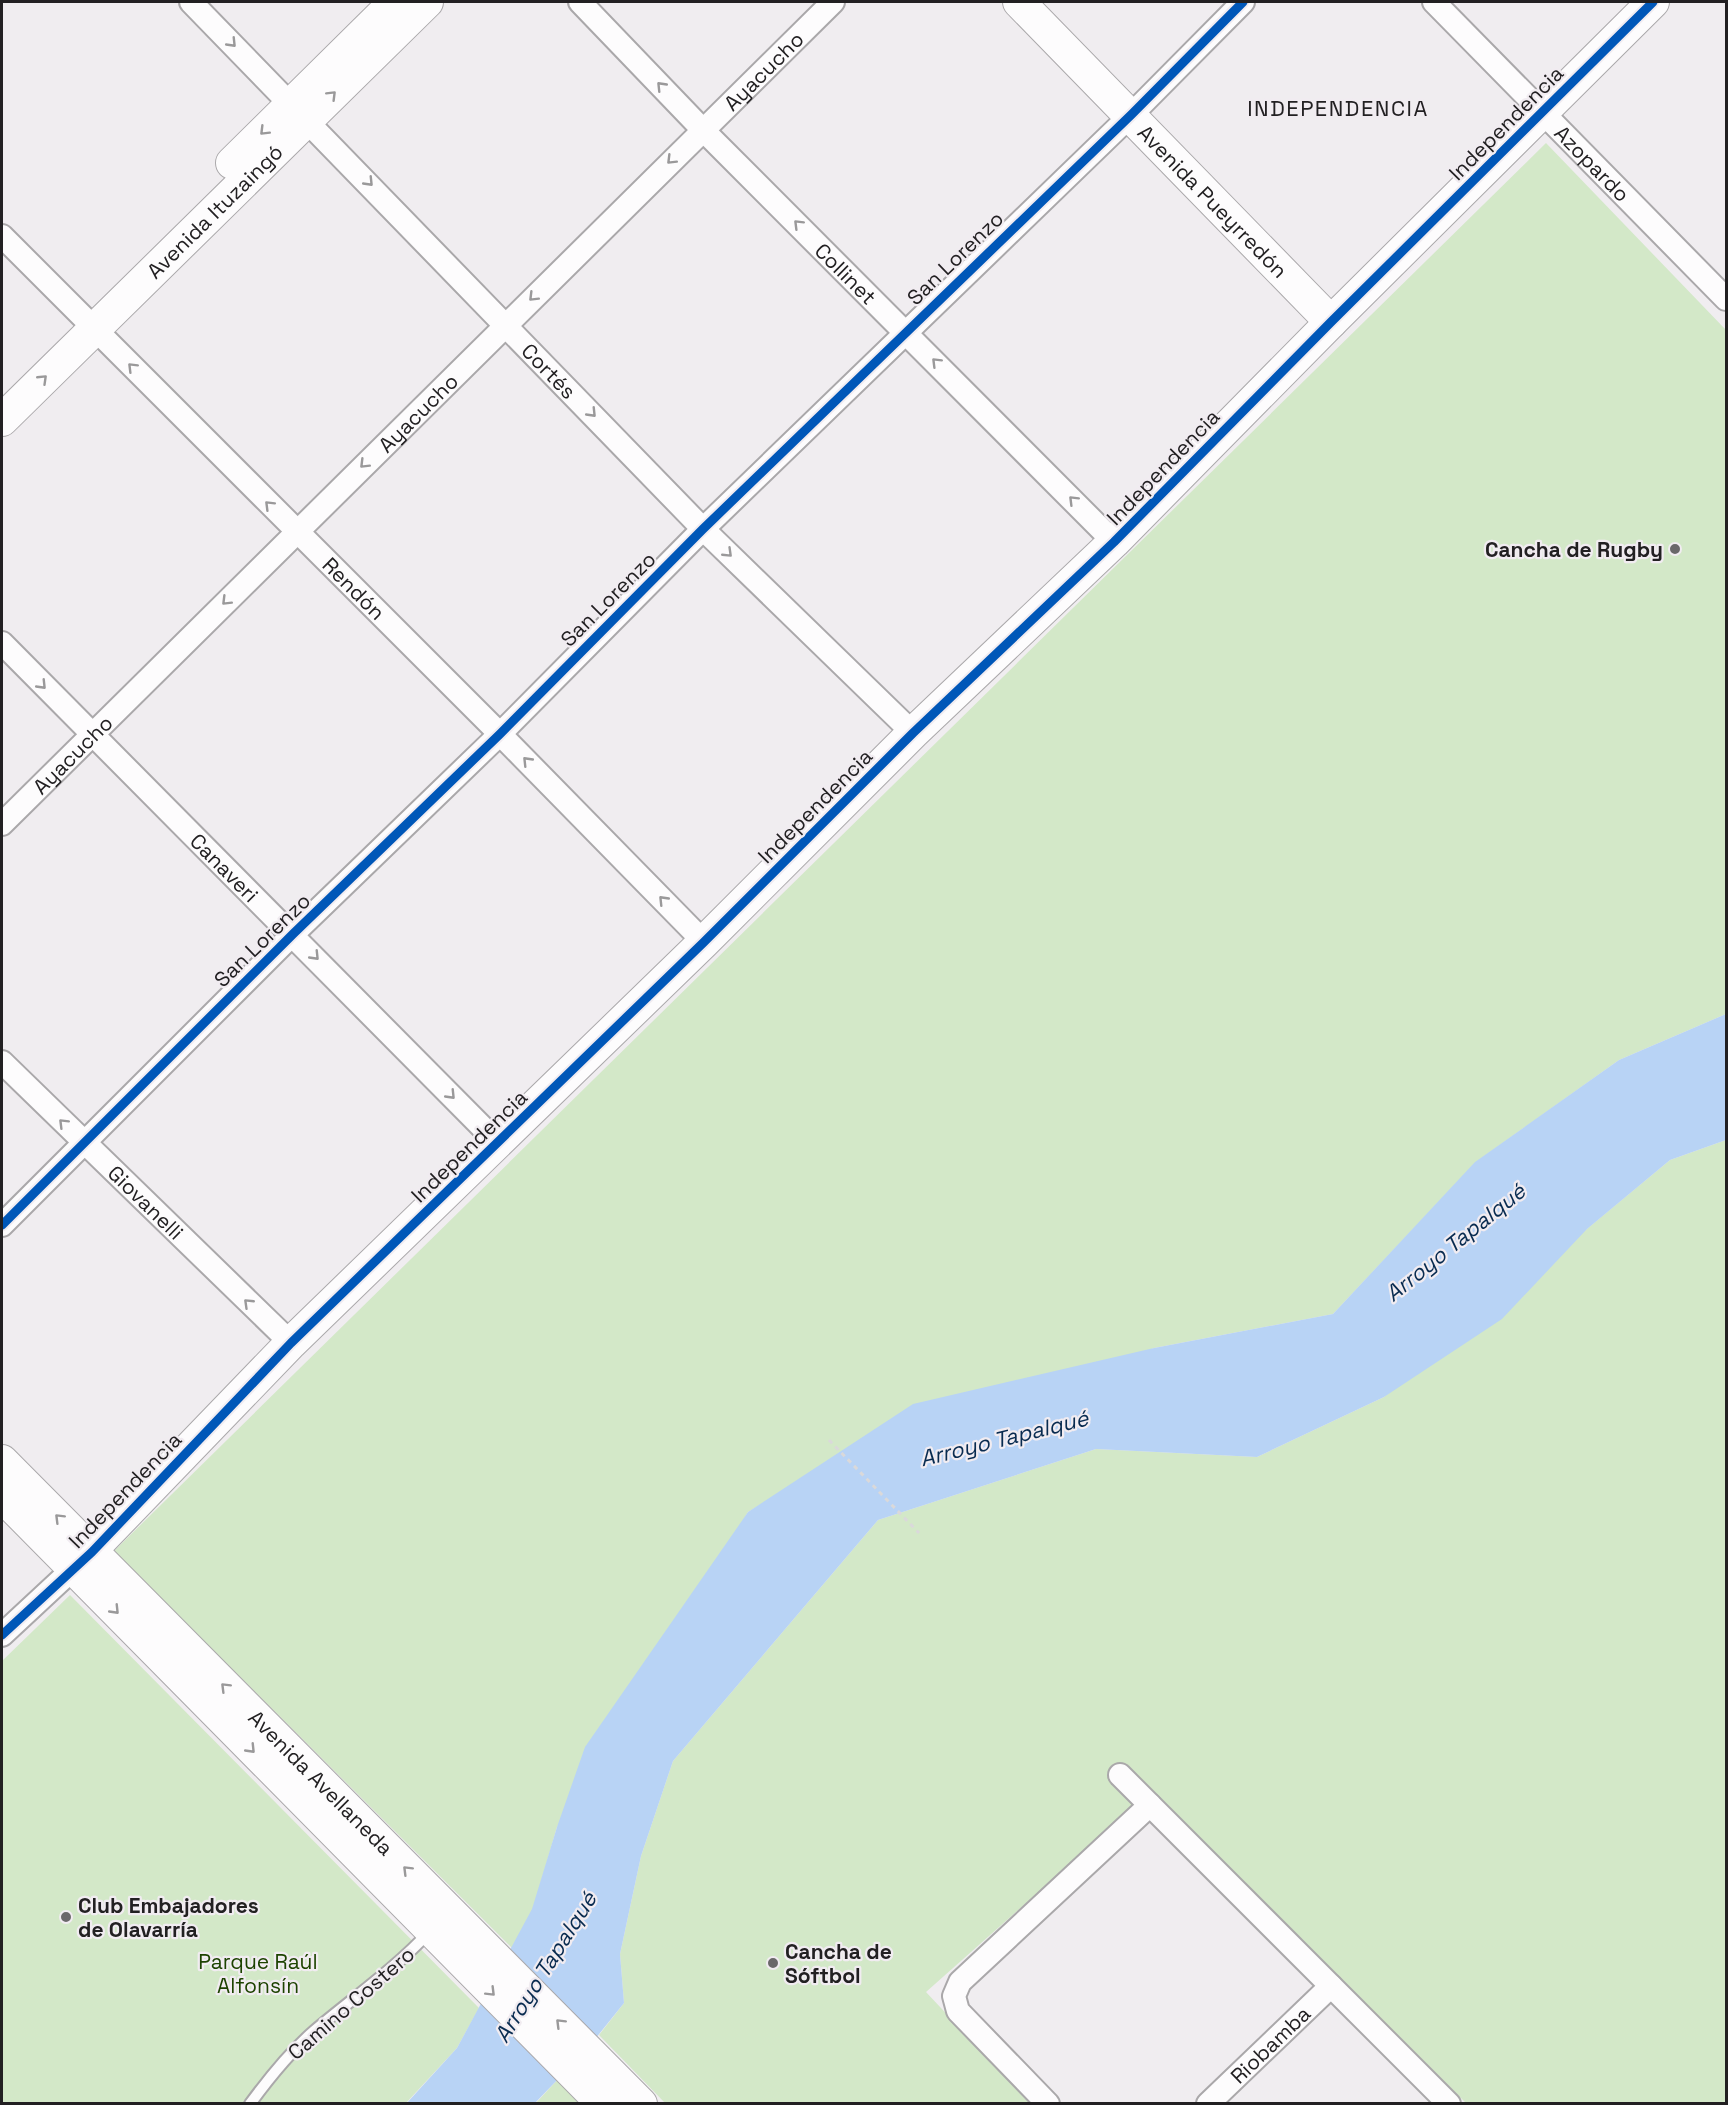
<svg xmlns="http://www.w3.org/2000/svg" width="1728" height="2105" font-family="'Space Grotesk',sans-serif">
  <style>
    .green { fill: #d3e8c8 }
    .water { fill: #b8d3f5 }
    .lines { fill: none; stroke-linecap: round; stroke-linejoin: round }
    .lane-casing { stroke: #aaa8aa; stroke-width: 14 }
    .street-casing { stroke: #aaa8aa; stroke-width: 26 }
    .secondary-casing { stroke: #aaa8aa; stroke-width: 34 }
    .path { stroke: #dad9da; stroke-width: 3; stroke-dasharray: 4.5 4.5; stroke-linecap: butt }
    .lane { stroke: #fdfcfd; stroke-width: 10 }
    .street { stroke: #fdfcfd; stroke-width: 22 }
    .secondary { stroke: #fdfcfd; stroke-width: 32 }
    .cycleway-casing { stroke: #f1ecf1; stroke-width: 13 }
    .cycleway { stroke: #0057b8; stroke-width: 9 }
    .oneway { stroke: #9a999a }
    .poi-dot { fill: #6a686a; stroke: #f1ecf1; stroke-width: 2 }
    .labels { text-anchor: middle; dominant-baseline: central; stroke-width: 4.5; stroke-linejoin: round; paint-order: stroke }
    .street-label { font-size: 21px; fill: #222022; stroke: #f1ecf1 }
    .poi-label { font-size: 21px; font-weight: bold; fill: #222022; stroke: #f1ecf1; text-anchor: start }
    .park-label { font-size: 21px; fill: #1d4300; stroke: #f1ecf1 }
    .neighbourhood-label { font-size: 22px; letter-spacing: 1.5px; fill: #222022; stroke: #f1ecf1 }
    .water-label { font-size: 22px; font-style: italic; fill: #082b50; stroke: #f1ecf1 }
  </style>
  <rect width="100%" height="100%" fill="#f0edf0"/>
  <path class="green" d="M1546,143L1726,330V1014L1619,1060L1476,1162L1333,1314L1154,1348L777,1495L748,1512L557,1827L533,1909L512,1948L114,1551Z
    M1726,1140V2103H1466L1151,1792L926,1992L1030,2103H665L599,2035L624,2003L620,1954L641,1856L673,1761L878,1520L1096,1449L1257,1457L1384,1397L1670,1160Z
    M70,1595L479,2008L457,2048L406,2103H2V1661Z
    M559,2078L584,2104H535Z"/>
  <path class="water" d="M1726,1014V1140L1670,1160L1587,1229L1502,1319L1384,1397L1257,1457L1096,1449L878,1520L673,1761L641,1856L620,1954L624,2003L587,2049L535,2103L406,2104L457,2048L532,1909L557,1827L585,1747L748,1512L913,1404L1154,1348L1333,1314L1475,1162L1619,1060Z"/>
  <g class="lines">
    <g class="lane-casing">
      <path id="lane" d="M250,2104C269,2078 290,2052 314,2031C353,1998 395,1969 430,1931"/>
    </g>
    <g class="street-casing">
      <g id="street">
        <path id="s1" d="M191,2L703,529L913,733"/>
        <path id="s2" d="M580,2L702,129L1114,542"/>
        <path id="s3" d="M1434,2L1726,299"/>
        <path id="s4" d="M2,236L500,734L704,942"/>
        <path id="s5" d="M2,643L498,1143"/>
        <path id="s6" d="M2,824L833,2"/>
        <path id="s7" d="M2,1062L291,1343"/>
        <path d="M2,1225L293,934L500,734L703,529L1132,114L1243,2"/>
        <path d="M2,1635L74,1568"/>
        <path d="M1120,1775L1449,2104"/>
        <path d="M1048,2104L958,2011L954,1996L960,1982L1150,1805"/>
        <path id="s8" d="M1208,2104L1331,1986"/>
      </g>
    </g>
    <g class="secondary-casing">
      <g id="secondary">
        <path id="s9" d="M1019,2L1331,322"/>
        <path d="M232,163L395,2"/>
        <path id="s10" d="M2,420L427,2"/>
        <path id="s11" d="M2,1461L641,2104"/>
        <path d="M2,1496L603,2104"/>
        <path d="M74,1568L291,1343L704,942L913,733L1114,542L1331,322L1653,2"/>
      </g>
    </g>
    <path class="path" d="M829,1440L919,1533"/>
    <use href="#lane" class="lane"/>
    <use href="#street" class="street"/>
    <use href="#secondary" class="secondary"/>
    <g class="cycleway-casing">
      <path id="cycleway" d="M2,1225L293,934L500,734L703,529L1132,114L1243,2
        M2,1635L92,1552L291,1343L704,942L913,733L1114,542L1331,322L1653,2"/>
    </g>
    <use href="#cycleway" class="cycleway"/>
  </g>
  <defs><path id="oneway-chevron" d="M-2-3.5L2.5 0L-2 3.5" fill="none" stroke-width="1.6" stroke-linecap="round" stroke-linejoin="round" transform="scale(1.5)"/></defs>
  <g class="oneway">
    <use href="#oneway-chevron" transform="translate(232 43) rotate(46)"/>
    <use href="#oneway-chevron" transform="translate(661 86) rotate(-134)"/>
    <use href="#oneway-chevron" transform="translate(332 95) rotate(-45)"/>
    <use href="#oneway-chevron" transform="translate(264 131) rotate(135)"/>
    <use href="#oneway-chevron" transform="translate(671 160) rotate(135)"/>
    <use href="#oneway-chevron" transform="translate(369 182) rotate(46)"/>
    <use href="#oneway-chevron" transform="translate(798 224) rotate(-135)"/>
    <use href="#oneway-chevron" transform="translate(533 297) rotate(135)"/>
    <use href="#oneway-chevron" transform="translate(936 362) rotate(-135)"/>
    <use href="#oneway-chevron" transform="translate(132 367) rotate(-135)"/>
    <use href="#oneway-chevron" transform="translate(43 379) rotate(-44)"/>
    <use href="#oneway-chevron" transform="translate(592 413) rotate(46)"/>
    <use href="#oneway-chevron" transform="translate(364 464) rotate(135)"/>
    <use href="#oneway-chevron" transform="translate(1073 500) rotate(-135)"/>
    <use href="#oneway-chevron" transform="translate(269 505) rotate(-135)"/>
    <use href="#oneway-chevron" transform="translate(728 553) rotate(44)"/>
    <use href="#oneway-chevron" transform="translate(226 601) rotate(135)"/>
    <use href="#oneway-chevron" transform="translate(42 685) rotate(46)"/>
    <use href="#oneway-chevron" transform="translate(527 761) rotate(-134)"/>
    <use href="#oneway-chevron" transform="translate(663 900) rotate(-134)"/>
    <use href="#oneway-chevron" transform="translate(315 956) rotate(46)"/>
    <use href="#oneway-chevron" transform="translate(451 1095) rotate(46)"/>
    <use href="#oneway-chevron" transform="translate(63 1123) rotate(-135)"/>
    <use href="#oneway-chevron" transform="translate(248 1303) rotate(-136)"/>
    <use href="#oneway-chevron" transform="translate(59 1518) rotate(-135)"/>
    <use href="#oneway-chevron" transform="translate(115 1610) rotate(46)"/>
    <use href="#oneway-chevron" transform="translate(225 1687) rotate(-135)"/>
    <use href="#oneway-chevron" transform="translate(251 1749) rotate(46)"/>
    <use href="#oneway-chevron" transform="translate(407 1870) rotate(-135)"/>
    <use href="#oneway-chevron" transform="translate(491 1992) rotate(45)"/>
    <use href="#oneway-chevron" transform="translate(560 2023) rotate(-135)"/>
  </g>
  <g class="poi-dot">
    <circle cx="1675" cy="549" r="6"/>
    <circle cx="66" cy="1917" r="6"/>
    <circle cx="773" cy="1963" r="6"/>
  </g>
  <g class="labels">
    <g class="street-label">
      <text stroke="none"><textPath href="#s6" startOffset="1071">Ayacucho</textPath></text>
      <text transform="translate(1506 123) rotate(-45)">Independencia</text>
      <text stroke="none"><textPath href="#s3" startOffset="226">Azopardo</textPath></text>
      <text stroke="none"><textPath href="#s9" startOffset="278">Avenida Pueyrredón</textPath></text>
      <text stroke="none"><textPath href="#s10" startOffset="298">Avenida Ituzaingó</textPath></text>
      <text transform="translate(955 258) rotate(-44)">San Lorenzo</text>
      <text stroke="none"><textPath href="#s2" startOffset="380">Collinet</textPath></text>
      <text stroke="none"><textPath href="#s1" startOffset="514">Cortés</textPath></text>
      <text stroke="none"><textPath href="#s6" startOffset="585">Ayacucho</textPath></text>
      <text transform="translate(1163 467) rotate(-46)">Independencia</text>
      <text stroke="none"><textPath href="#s4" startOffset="498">Rendón</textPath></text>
      <text transform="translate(608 599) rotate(-45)">San Lorenzo</text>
      <text stroke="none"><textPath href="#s6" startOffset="99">Ayacucho</textPath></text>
      <text transform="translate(815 806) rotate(-45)">Independencia</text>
      <text stroke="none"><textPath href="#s5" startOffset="316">Canaveri</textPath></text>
      <text transform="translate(262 940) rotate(-44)">San Lorenzo</text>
      <text transform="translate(469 1146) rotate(-44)">Independencia</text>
      <text stroke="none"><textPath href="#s7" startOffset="201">Giovanelli</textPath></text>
      <text transform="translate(125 1490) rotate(-46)">Independencia</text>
      <text stroke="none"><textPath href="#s11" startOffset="453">Avenida Avellaneda</textPath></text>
      <text transform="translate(351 2003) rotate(-41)">Camino Costero</text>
      <text stroke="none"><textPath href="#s8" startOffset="86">Riobamba</textPath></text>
    </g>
    <g class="poi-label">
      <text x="1663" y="549" text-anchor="end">Cancha de Rugby</text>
      <text x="78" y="1905">Club Embajadores<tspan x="78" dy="24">de Olavarría</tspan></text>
      <text x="785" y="1951">Cancha de<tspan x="785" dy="24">Sóftbol</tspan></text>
    </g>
    <g class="park-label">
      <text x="258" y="1961">Parque Raúl<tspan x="258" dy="24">Alfonsín</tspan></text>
    </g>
    <g class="neighbourhood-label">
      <text x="1338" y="108">INDEPENDENCIA</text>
    </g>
    <g class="water-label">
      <text transform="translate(1455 1242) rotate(-39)">Arroyo Tapalqué</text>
      <text transform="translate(1004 1438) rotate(-14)">Arroyo Tapalqué</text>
      <text transform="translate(545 1967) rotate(-58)">Arroyo Tapalqué</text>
    </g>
  </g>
  <rect width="1728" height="2105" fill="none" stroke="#222022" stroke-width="6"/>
</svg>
